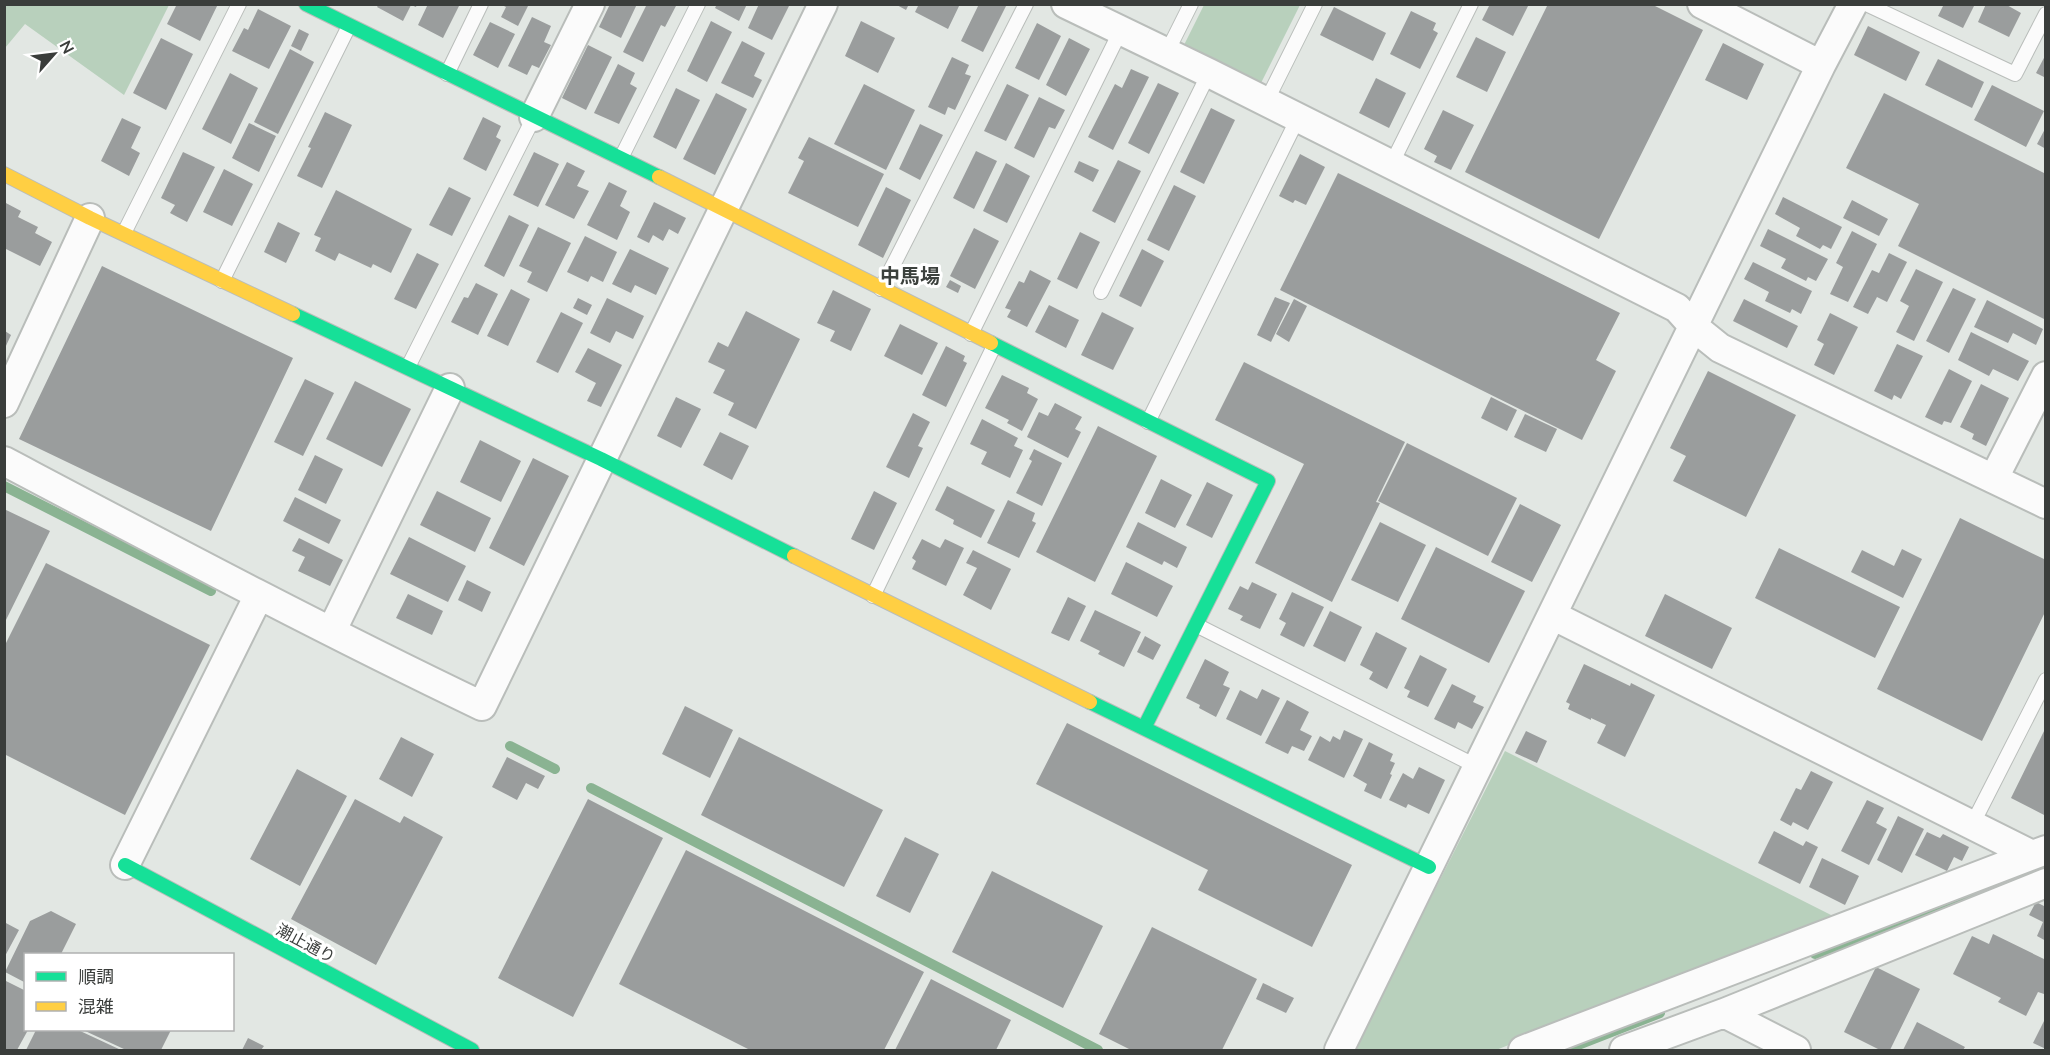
<svg xmlns="http://www.w3.org/2000/svg" width="2050" height="1055" font-family="Mulish,'Noto Sans JP',sans-serif">
  <style>
    .green { fill: #b8d0bc }
    .lines { fill: none; stroke-linecap: round; stroke-linejoin: round }
    .stream { stroke: #8ab392; stroke-width: 10 }
    .building { fill: #9a9d9d }
    .lane-casing { stroke: #b9bdba; stroke-width: 16 }
    .street-casing { stroke: #b9bdba; stroke-width: 32 }
    .fast-casing { stroke: #b9bdba; stroke-width: 16 }
    .slow-casing { stroke: #b9bdba; stroke-width: 16 }
    .lane { stroke: #fbfbfb; stroke-width: 14 }
    .street { stroke: #fbfbfb; stroke-width: 28 }
    .fast { stroke: #16e098; stroke-width: 14 }
    .slow { stroke: #ffcf43; stroke-width: 14 }
    .labels { text-anchor: middle; dominant-baseline: central; stroke-width: 6; stroke-linejoin: round; paint-order: stroke }
    .street-label { font-size: 16px; fill: #3a3d3b; stroke: #fff }
    .quarter-label { font-size: 20px; font-weight: bold; fill: #3c413d; stroke: #fff }
  </style>
  <rect width="100%" height="100%" fill="#e2e7e3"/>
  <path class="green" d="M5,4H169V5L124,95L25,24L5,48Z
    M1204,5H1300L1260,85L1183,47Z
    M1505,751L1835,917L1496,1050H1354Z"/>
  <g class="lines">
    <path class="stream" d="M4,486L211,591
      M510,746L555,769
      M591,788L1098,1050
      M1815,954L2015,878
      M1565,1050L1660,1013"/>
  </g>
  <path class="building" d="M177,4H218L200,41L167,24Z
    M379,4H417L416,7L411,5L403,21L377,7Z
    M428,4H460L443,38L418,25Z
    M500,4H529L518,26L501,17L506,7Z
    M610,4H637L621,38L599,27Z
    M647,4H677L665,27L661,25L643,62L623,52Z
    M717,4H747L739,21L715,8Z
    M759,4H790L772,40L748,28Z
    M895,4H909L906,10Z
    M919,4H960L948,29L915,12Z
    M979,4H1007L983,52L961,41Z
    M1490,4H1529L1513,36L1482,20Z
    M1548,4H1651L1703,30L1599,239L1465,172Z
    M1944,4H1975L1963,28L1938,16Z
    M1986,4H2005L2021,13L2009,37L1978,22Z
    M1334,7L1386,33L1373,61L1320,35Z
    M258,9L291,26L269,69L232,51L244,28L248,30Z
    M1411,11L1436,23L1433,30L1438,33L1420,69L1390,54Z
    M532,17L551,26L544,42L551,45L539,68L532,65L527,75L508,66Z
    M711,21L732,32L707,82L687,71Z
    M861,21L895,38L878,73L845,56Z
    M490,22L515,34L498,68L473,55Z
    M1037,23L1061,36L1039,80L1015,68Z
    M1868,26L1920,52L1906,81L1854,55Z
    M299,29L309,34L301,51L291,46Z
    M1476,37L1506,52L1487,92L1456,77Z
    M161,38L193,54L166,110L133,93Z
    M1069,38L1090,49L1066,96L1046,85Z
    M742,41L765,53L754,76L762,80L753,98L721,83Z
    M1723,43L1764,64L1747,100L1705,80Z
    M588,45L612,57L586,110L562,98Z
    M290,49L314,62L278,134L254,122Z
    M2046,54V78L2036,73Z
    M952,57L969,65L965,74L971,76L955,110L948,107L945,115L928,107Z
    M1938,59L1984,82L1972,108L1925,85Z
    M618,64L635,73L630,84L637,88L619,124L594,113Z
    M1131,69L1149,77L1113,150L1088,137L1115,84L1122,88Z
    M230,73L258,88L231,144L202,129Z
    M1376,78L1406,93L1389,128L1359,113Z
    M1158,83L1179,93L1149,154L1128,143Z
    M864,84L915,110L886,170L834,144Z
    M1007,84L1029,95L1006,141L984,131Z
    M1992,85L2044,111L2026,147L1974,120Z
    M676,88L700,100L676,149L653,137Z
    M716,93L747,109L715,175L683,159Z
    M1884,93L2046,174V320L1898,246L1919,204L1846,168Z
    M1039,97L1065,110L1055,129L1049,127L1034,158L1014,148Z
    M1211,108L1235,120L1204,184L1180,172Z
    M1443,110L1474,125L1451,170L1434,162L1437,156L1424,149Z
    M325,112L352,125L322,188L297,176L311,148L308,147Z
    M483,117L501,126L496,137L501,140L486,171L463,159Z
    M122,118L141,127L131,148L140,153L129,176L101,161Z
    M249,123L276,136L259,172L232,158Z
    M920,124L943,135L920,180L899,169Z
    M2046,127V149L2037,144Z
    M809,137L884,174L858,227L788,193L804,161L798,158Z
    M976,151L997,161L974,209L953,198Z
    M183,152L215,167L187,222L170,213L175,205L161,198Z
    M534,152L559,164L538,207L513,195Z
    M1300,154L1325,167L1306,205L1295,200L1293,203L1279,196Z
    M1118,160L1141,171L1115,223L1092,211Z
    M1079,161L1099,170L1093,182L1074,172Z
    M567,162L585,171L577,186L589,191L574,219L545,205Z
    M1006,163L1030,176L1007,223L983,211Z
    M224,169L253,184L232,226L203,212Z
    M1338,173L1620,313L1596,360L1616,371L1582,440L1280,290Z
    M609,182L627,191L620,206L630,212L617,240L587,225Z
    M1174,185L1196,196L1169,251L1147,240Z
    M449,187L471,198L452,236L429,225Z
    M886,187L911,200L883,258L858,245Z
    M336,190L412,229L391,273L373,264L371,268L339,253L335,261L315,251L321,238L314,235Z
    M1783,197L1842,227L1831,249L1823,245L1820,249L1796,236L1800,228L1775,214Z
    M1852,200L1888,219L1879,236L1843,218Z
    M4,202L21,211L18,217L38,227L35,233L52,242L40,266L4,248Z
    M654,202L686,218L678,234L669,229L663,241L653,235L649,243L637,237Z
    M509,215L529,225L504,277L484,266Z
    M278,222L300,233L286,263L264,252Z
    M538,227L571,243L547,292L527,282L532,272L519,266Z
    M974,228L999,241L975,289L950,276Z
    M1768,229L1828,259L1816,281L1808,277L1806,281L1781,268L1786,259L1760,246Z
    M1852,231L1877,244L1848,302L1830,294L1843,267L1836,263Z
    M1080,232L1100,242L1077,289L1057,279Z
    M585,236L617,252L603,282L591,276L588,282L567,272Z
    M630,249L669,268L656,295L635,285L631,293L612,284Z
    M1142,249L1164,261L1141,307L1119,296Z
    M417,253L439,264L416,309L394,299Z
    M1889,253L1907,262L1887,302L1877,297L1868,314L1853,307L1872,270L1879,273Z
    M1753,262L1812,291L1801,314L1792,309L1790,313L1765,301L1769,292L1744,279Z
    M102,266L293,358L211,531L19,439Z
    M1916,269L1943,282L1914,341L1896,332L1909,306L1900,301Z
    M1030,270L1051,281L1027,327L1007,317L1011,310L1005,308L1019,281L1024,283Z
    M950,280L961,286L958,293L946,287Z
    M476,283L498,294L478,335L451,322L464,297L468,298Z
    M1953,288L1976,299L1949,353L1926,341Z
    M511,289L530,299L508,346L487,336Z
    M833,290L871,309L851,351L830,341L835,331L817,323Z
    M1275,297L1290,303L1271,342L1257,335Z
    M578,298L592,305L587,315L573,308Z
    M607,298L644,316L633,339L616,331L610,343L590,333Z
    M1294,299L1307,306L1289,342L1276,334Z
    M1744,299L1798,326L1787,348L1733,321Z
    M1987,300L2043,329L2036,345L2013,333L2008,343L1974,327Z
    M1049,305L1079,320L1066,348L1035,332Z
    M746,311L800,339L756,429L728,415L734,403L713,393L725,370L708,362L718,342L728,347Z
    M561,312L583,323L558,373L536,362Z
    M1102,312L1134,328L1113,370L1081,355Z
    M1830,313L1858,327L1834,375L1814,365L1824,344L1817,340Z
    M900,324L938,343L922,375L884,356Z
    M5,331L11,335L5,348Z
    M1971,332L2029,361L2018,381L1993,369L1989,376L1958,360Z
    M1897,344L1923,356L1901,399L1894,395L1892,400L1874,391Z
    M946,346L965,356L963,361L967,363L946,407L922,395Z
    M588,348L622,365L601,407L587,401L596,383L575,372Z
    M1244,362L1405,442L1376,502L1380,503L1332,602L1255,563L1304,464L1215,420Z
    M1949,369L1972,381L1951,423L1944,421L1942,425L1925,417Z
    M1708,371L1796,415L1746,517L1673,481L1686,456L1670,448Z
    M1002,375L1029,388L1027,393L1038,399L1022,431L1007,423L1009,420L985,408Z
    M305,379L334,393L303,456L274,442Z
    M355,381L411,409L382,467L326,439Z
    M1981,384L2009,398L1986,446L1972,439L1974,434L1960,427Z
    M676,397L701,409L681,448L657,436Z
    M1491,397L1517,410L1507,431L1481,418Z
    M1055,403L1082,417L1075,429L1081,432L1068,458L1027,437L1039,412L1048,416Z
    M913,413L930,422L918,446L923,448L909,478L886,467Z
    M1525,414L1557,429L1546,452L1514,437Z
    M982,419L1018,438L1014,446L1023,450L1010,478L981,464L987,452L970,444Z
    M1098,426L1157,456L1095,582L1036,552Z
    M720,432L749,446L732,480L703,465Z
    M480,440L521,461L501,502L460,482Z
    M1407,443L1517,498L1488,556L1378,501Z
    M1034,449L1062,463L1042,506L1016,493L1032,461L1029,459Z
    M315,455L343,469L326,504L298,490Z
    M533,458L569,476L524,566L489,548Z
    M1161,479L1192,495L1175,528L1145,513Z
    M1207,482L1233,495L1212,538L1186,525Z
    M947,486L995,510L981,538L953,524L954,520L935,510Z
    M437,491L491,518L475,552L420,525Z
    M874,491L897,503L874,550L851,539Z
    M295,497L341,520L329,544L283,521Z
    M1008,500L1035,513L1032,521L1036,523L1019,558L987,543Z
    M1520,504L1561,525L1532,582L1491,562Z
    M4,509L50,531L4,624Z
    M1960,518L2046,560V610L1982,741L1877,689Z
    M1138,522L1187,547L1177,568L1164,561L1162,565L1126,547Z
    M1380,522L1426,545L1398,602L1351,580Z
    M409,537L466,566L448,602L390,574Z
    M299,538L343,560L330,586L298,571L305,557L292,551Z
    M922,539L940,548L945,539L964,548L946,586L912,569L916,561L912,558Z
    M1436,547L1525,591L1489,663L1401,619Z
    M1779,548L1900,607L1875,658L1755,598Z
    M1902,549L1922,559L1903,598L1851,572L1862,550L1894,566Z
    M973,550L1011,569L991,610L963,595L977,568L966,563Z
    M1126,562L1173,586L1157,617L1111,594Z
    M46,563L210,645L125,815L4,754V647Z
    M467,580L491,592L482,612L458,600Z
    M1252,582L1277,594L1260,629L1240,620L1243,616L1228,609L1240,586L1248,590Z
    M1292,592L1324,607L1304,647L1280,635L1286,623L1279,619Z
    M408,594L443,611L432,635L396,618Z
    M1665,594L1732,628L1712,669L1645,636Z
    M1068,597L1086,606L1069,641L1051,633Z
    M1095,610L1141,632L1124,667L1098,654L1100,651L1080,641Z
    M1330,611L1362,627L1345,662L1313,646Z
    M1376,632L1407,648L1387,689L1369,679L1373,672L1360,665Z
    M1145,636L1161,645L1153,660L1137,652Z
    M1420,655L1447,669L1428,707L1407,697L1410,691L1404,688Z
    M1205,659L1229,672L1223,685L1230,688L1216,717L1199,708L1200,705L1186,698Z
    M1584,664L1630,686L1631,683L1655,695L1625,757L1597,743L1606,725L1591,718V720L1568,709L1570,704L1566,702Z
    M1452,684L1476,696L1473,702L1484,707L1472,729L1458,722L1455,729L1434,719Z
    M1262,689L1280,698L1261,736L1226,719L1240,690L1257,699Z
    M1287,700L1309,712L1300,730L1312,736L1304,751L1292,746L1288,754L1265,743Z
    M685,706L733,730L710,778L662,754Z
    M1067,723L1352,865L1312,947L1198,890L1208,870L1036,784Z
    M2046,727V816L2011,798Z
    M1344,730L1363,739L1344,778L1308,760L1320,736L1330,742L1333,736L1340,740Z
    M1526,731L1547,741L1537,763L1515,753Z
    M401,737L434,754L412,797L379,779Z
    M739,737L883,810L844,887L701,815Z
    M1369,742L1393,754L1390,761L1395,763L1390,774L1392,775L1381,799L1364,791L1367,784L1353,776Z
    M507,757L545,776L538,789L526,783L517,800L492,787Z
    M1419,767L1445,780L1429,814L1408,804L1406,808L1389,800L1403,773L1413,779Z
    M297,769L347,796L300,886L250,859Z
    M1811,771L1833,782L1808,830L1793,822L1791,826L1780,820L1796,788L1801,790Z
    M355,799L400,823L404,816L443,837L376,965L291,919Z
    M588,799L663,838L573,1017L498,978Z
    M1867,800L1884,808L1876,823L1887,829L1869,865L1841,851Z
    M1898,816L1924,829L1902,873L1877,860Z
    M1774,831L1803,846L1806,841L1818,847L1800,884L1758,863Z
    M1927,832L1940,838L1943,834L1969,847L1962,861L1954,857L1947,871L1915,855Z
    M905,837L939,854L910,913L876,896Z
    M686,850L924,972L884,1050H750L619,984Z
    M1822,858L1859,876L1845,905L1809,887Z
    M992,871L1103,926L1063,1008L952,952Z
    M2036,902L2046,907V941L2037,936L2043,922L2029,915Z
    M51,911L76,924L61,954H26V983L5,972L30,921Z
    M4,922L19,930L4,958Z
    M1152,927L1257,979L1222,1050H1131L1099,1034Z
    M1993,934L2046,960V990L2044,994L2038,992L2026,1016L1998,1002L2001,998L1953,974L1972,936L1989,944Z
    M1876,967L1920,989L1890,1050H1880L1844,1032Z
    M931,979L1011,1020L996,1050H895Z
    M4,980L26,991V1030H28L17,1050H4Z
    M1263,983L1294,998L1286,1013L1256,999Z
    M2046,1017V1049L2033,1043Z
    M1917,1022L1965,1047L1963,1050H1903Z
    M36,1030H78L121,1050H26Z
    M83,1030H171L161,1050H126Z
    M248,1038L264,1046L261,1050H242Z"/>
  <g class="lines">
    <g class="lane-casing">
      <path id="lane" d="M1866,4L2015,74L2046,14
        M1167,52L1191,4
        M447,74L481,4
        M1266,102L1315,4
        M621,158L698,4
        M1391,165L1471,4
        M124,233L239,4
        M222,281L349,26
        M881,289L1026,4
        M1101,292L1209,73
        M971,334L1121,30
        M408,367L534,117
        M1148,422L1298,118
        M873,596L994,346
        M1196,625L1478,767
        M1972,825L2046,680"/>
    </g>
    <g class="street-casing">
      <path id="street" d="M1066,4L1209,73L1677,308L1694,327L1720,348L2046,504
        M1702,4L1821,65
        M534,117L590,4
        M4,403L90,218
        M4,461C163,545 321,629 482,706L823,4
        M1994,478L2046,376
        M1552,615L2032,855
        M332,630L450,388
        M125,865L259,595
        M1724,1013L1796,1050
        M1339,1050L1821,65L1853,4
        M1523,1050L2046,850
        M1624,1050L1724,1013L2046,883"/>
    </g>
    <g class="fast-casing">
      <path id="fast" d="M306,4L659,177
        M293,314L601,459L794,556
        M991,343L1268,481L1144,728
        M1090,702L1429,867
        M125,865L472,1050"/>
    </g>
    <g class="slow-casing">
      <path id="slow" d="M4,174L90,218L293,314
        M659,177L991,343
        M794,556L1090,702"/>
    </g>
    <use href="#lane" class="lane"/>
    <use href="#street" class="street"/>
    <use href="#fast" class="fast"/>
    <use href="#slow" class="slow"/>
  </g>
  <g class="labels">
    <g class="street-label">
      <text transform="translate(306 943) rotate(28)">潮止通り</text>
    </g>
    <g class="quarter-label">
      <text x="910" y="275">中馬場</text>
    </g>
  </g>
  <rect width="2050" height="1055" fill="none" stroke="#3a3d3b" stroke-width="12"/>
  <rect x="24" y="953" width="210" height="78" fill="#ffffff" stroke="#b0b1b1" stroke-width="1.5"/>
  <rect x="36" y="972" width="30" height="9" fill="#16e098" stroke="#b0b1b1" stroke-width="1.5"/>
  <text x="78" y="983" font-size="18" fill="#3a3d3b">順調</text>
  <rect x="36" y="1002" width="30" height="9" fill="#ffcf43" stroke="#b0b1b1" stroke-width="1.5"/>
  <text x="78" y="1013" font-size="18" fill="#3a3d3b">混雑</text>
  <g transform="translate(54 54) rotate(62)" stroke="#ffffff" stroke-width="4.5" paint-order="stroke">
  <path d="M0-4.5L10 22L0 15L-10 22Z" fill="#3a3d3b"/>
  <text y="-9" font-size="16" font-weight="bold" text-anchor="middle" fill="#3a3d3b">N</text>
  </g>
</svg>
